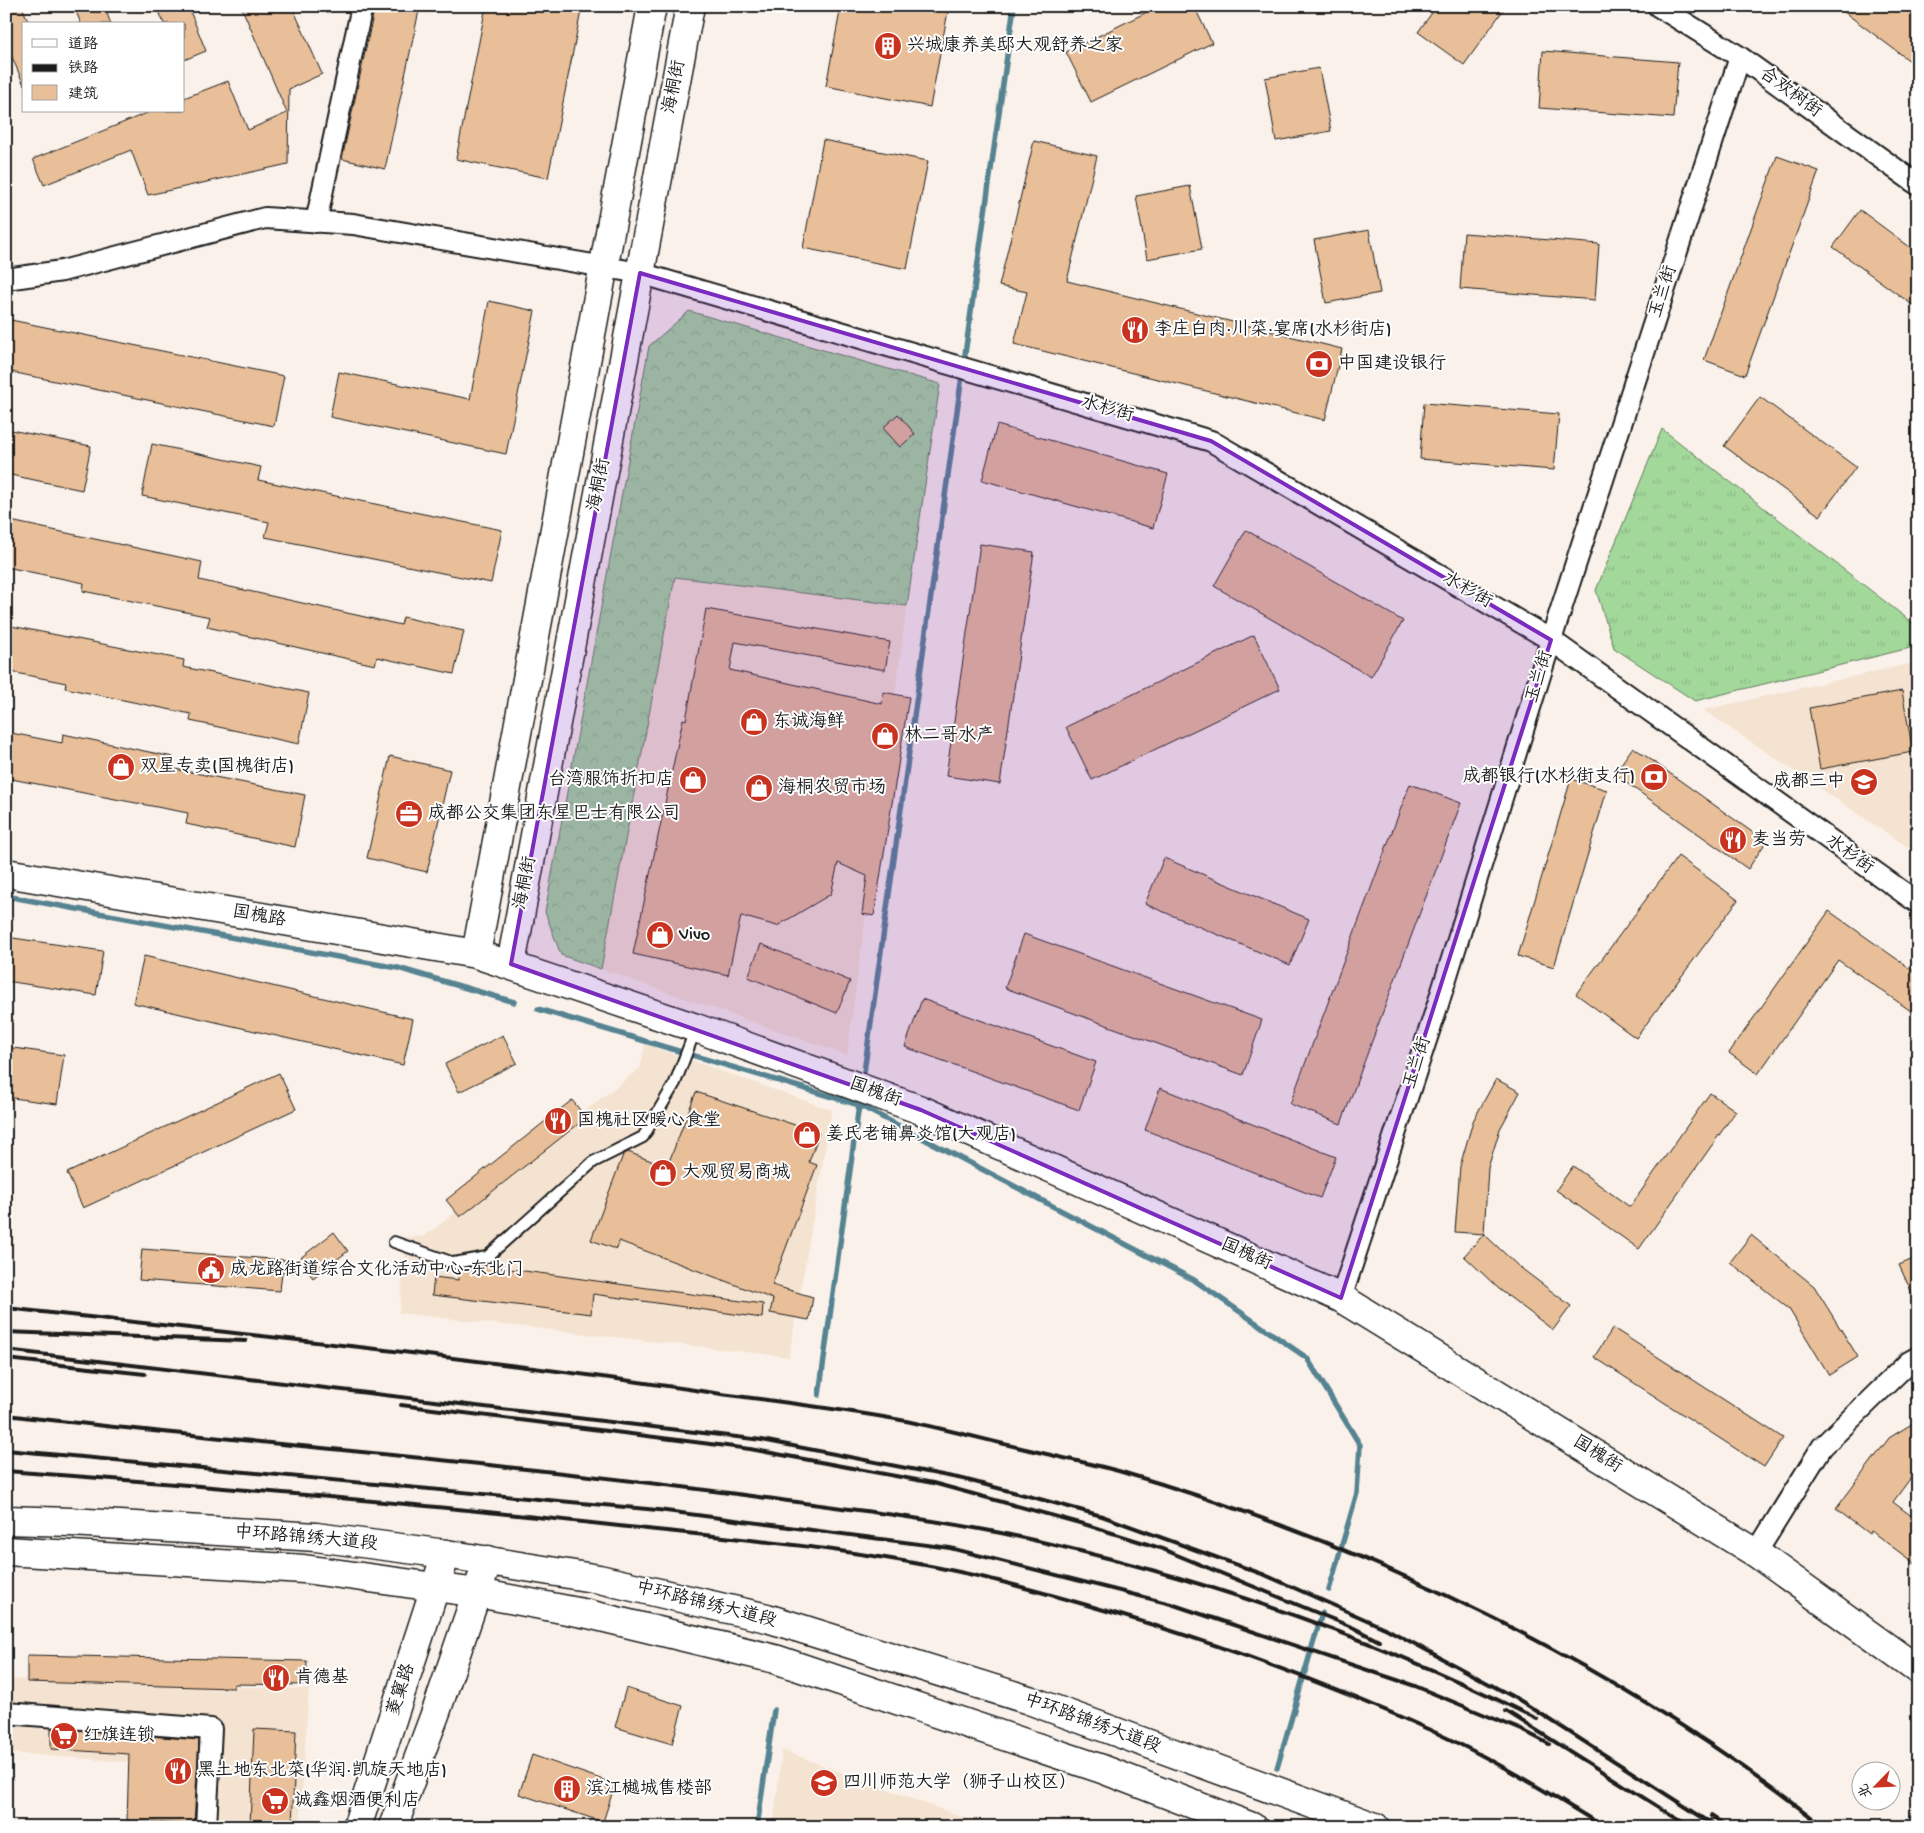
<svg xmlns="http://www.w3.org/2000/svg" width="1924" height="1833" font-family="'Gochi Hand','LXGW WenKai TC',sans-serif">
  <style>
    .built { fill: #f5e3d1 }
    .grass { fill: url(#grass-tufts); stroke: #607a5c }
    .forest { fill: url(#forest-crowns); stroke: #607a5c }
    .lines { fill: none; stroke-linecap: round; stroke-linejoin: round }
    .stream { stroke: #578391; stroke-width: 5.5 }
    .building { fill: #e8bf98; stroke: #1c1c1c }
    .lane-casing { stroke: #1c1c1c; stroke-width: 14 }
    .street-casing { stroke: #1c1c1c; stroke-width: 24 }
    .secondary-casing { stroke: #1c1c1c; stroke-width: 31 }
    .primary-casing { stroke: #1c1c1c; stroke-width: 31 }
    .lane { stroke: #fff; stroke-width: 10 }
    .street { stroke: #fff; stroke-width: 20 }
    .secondary { stroke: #fff; stroke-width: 28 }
    .primary { stroke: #fff; stroke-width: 28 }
    .rail { stroke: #1c1c1c; stroke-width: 4 }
    .marked { fill: #7b2cbf; fill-opacity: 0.2; stroke: #7b2cbf; stroke-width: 4; stroke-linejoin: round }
    .labels { text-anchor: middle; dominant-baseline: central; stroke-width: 4; stroke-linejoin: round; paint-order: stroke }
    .poi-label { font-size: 18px; fill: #1c1c1c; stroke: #fff; text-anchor: start }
    .street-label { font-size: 18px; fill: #1c1c1c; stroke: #fff }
  </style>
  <defs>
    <pattern id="grass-tufts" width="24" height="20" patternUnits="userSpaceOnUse" patternTransform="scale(1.25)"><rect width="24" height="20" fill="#a3d89b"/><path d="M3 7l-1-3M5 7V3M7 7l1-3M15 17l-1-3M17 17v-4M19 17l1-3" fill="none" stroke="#8cb985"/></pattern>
    <pattern id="forest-crowns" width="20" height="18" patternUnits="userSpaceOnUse" patternTransform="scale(1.25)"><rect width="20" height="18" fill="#a3d89b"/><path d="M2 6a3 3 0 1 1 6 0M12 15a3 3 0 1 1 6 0" fill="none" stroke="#8cb985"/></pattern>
  </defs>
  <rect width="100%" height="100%" fill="#faf2ea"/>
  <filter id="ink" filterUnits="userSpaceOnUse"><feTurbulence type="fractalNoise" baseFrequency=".02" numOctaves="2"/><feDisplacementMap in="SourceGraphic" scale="10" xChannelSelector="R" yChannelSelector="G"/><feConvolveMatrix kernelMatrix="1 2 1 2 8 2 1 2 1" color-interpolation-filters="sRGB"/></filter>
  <g filter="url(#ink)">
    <path class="built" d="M675,576L907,606L847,1055L601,969Z
      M1918,662V854L1703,710Z
      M645,1044L832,1110L789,1357L399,1313L407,1237L425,1236L640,1068Z
      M6,1679L309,1689L300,1827H195L196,1767L6,1753Z
      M782,1750L959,1816L988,1827H773Z"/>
    <path class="grass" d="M1662,429L1918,627V646L1695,701L1614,648L1596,590Z"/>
    <path class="forest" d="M689,311L940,384L907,606L675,577L601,969L561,955L545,912L649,346Z"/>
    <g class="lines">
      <path class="stream" d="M6,896L398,968L514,1002
        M538,1009L859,1105L1194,1280L1307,1358L1360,1445L1357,1493L1329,1590
        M864,1072L1014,6
        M819,1395L859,1105
        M1277,1768L1322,1613
        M757,1827L774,1710"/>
    </g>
    <path class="building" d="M6,6H22L29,24H24V85L6,43Z
      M74,6H104L111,24H81Z
      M157,6H188L206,51L184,60V24H164Z
      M241,6H292L322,74L289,89L288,164L148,195L131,150L44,185L33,159L152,111H184V98L228,81L248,130L287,113Z
      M375,6H420L385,169L342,159Z
      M486,6H582L548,178L456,159Z
      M841,6H949L930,107L826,86Z
      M1159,6H1194L1212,43L1091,102L1066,52Z
      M1437,6H1506L1464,65L1418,32Z
      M1836,6H1918V67Z
      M1543,51L1678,62L1673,118L1539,108Z
      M1319,68L1331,131L1276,141L1265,78Z
      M823,140L928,161L907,269L803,248Z
      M1034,141L1097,156L1067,281L1342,349L1325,420L1014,344L1027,292L999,286Z
      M1777,156L1819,171L1745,375L1704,360Z
      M1190,186L1202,249L1147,259L1136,196Z
      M1860,210L1918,253V309L1833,247Z
      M1369,230L1380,293L1326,303L1314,240Z
      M1464,233L1599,244L1595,300L1460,289Z
      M489,301L535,311L506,454L330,417L339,372L470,399Z
      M6,319L284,376L274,426L6,371Z
      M1760,397L1856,467L1820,516L1724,446Z
      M1424,403L1559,414L1554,470L1420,459Z
      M898,414L915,434L900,447L883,428Z
      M997,425L1168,474L1153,528L982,480Z
      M6,429L91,446L82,490L6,474Z
      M152,444L261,467L258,480L502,530L491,583L265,537L269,522L142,496Z
      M6,520L202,562L199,580L401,625L403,617L464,631L454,674L377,657L375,665L207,627L210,617L83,591L84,583L6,567Z
      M1246,530L1403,621L1371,677L1214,586Z
      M980,544L1034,552L1000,784L946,776Z
      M706,609L890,642L885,670L735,642L730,670L882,704L883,692L909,697L874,916L862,914L867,876L838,863L831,894L777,926L741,916L728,975L633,954L683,719L686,720Z
      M6,625L184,660L183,667L309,693L299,744L190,721L191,714L65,688L66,683L6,671Z
      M1254,635L1280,689L1092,780L1066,727Z
      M1902,691L1913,752L1820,769L1809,708Z
      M6,732L62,743L63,734L173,757L170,768L305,795L295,847L186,824L188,813L6,778Z
      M1633,747L1766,842L1748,869L1614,774Z
      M390,756L450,770L427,872L367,858Z
      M1571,779L1607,790L1554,967L1518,956Z
      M1410,784L1461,803L1341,1124L1290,1104Z
      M1678,856L1738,900L1636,1038L1576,994Z
      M1164,858L1309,919L1290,965L1145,904Z
      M1829,911L1918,974V1016L1838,960L1758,1074L1729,1053Z
      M1024,934L1262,1020L1243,1075L1005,988Z
      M6,937L103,951L96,995L6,981Z
      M761,944L850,981L837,1013L748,977Z
      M144,956L413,1019L403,1065L133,1003Z
      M922,999L1096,1062L1079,1110L905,1047Z
      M503,1035L517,1063L459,1092L445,1064Z
      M6,1047L64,1055L57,1104L6,1097Z
      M279,1073L296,1109L83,1208L67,1173Z
      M1496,1079L1520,1092L1500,1129L1488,1168L1484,1234L1455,1232L1460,1166L1473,1121Z
      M1160,1088L1336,1157L1320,1198L1145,1130Z
      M696,1092L819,1133L809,1162L817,1165L772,1285L813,1297L809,1320L770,1313L773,1299L619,1241L616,1249L591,1240L623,1155L628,1152L667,1167Z
      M1710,1093L1736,1111L1639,1249L1556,1190L1573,1166L1630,1207Z
      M572,1100L586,1118L460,1217L446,1200Z
      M334,1232L348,1251L313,1278L299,1259Z
      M1484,1234L1517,1265L1571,1306L1553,1330L1499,1289L1464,1256Z
      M1751,1235L1814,1286L1858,1357L1829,1375L1789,1309L1730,1262Z
      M142,1249L297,1261V1272H282L280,1291L139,1280Z
      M1918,1257V1306L1899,1265Z
      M481,1265L763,1304L762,1318L593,1294L591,1314L432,1295L434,1277L458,1280L459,1269Z
      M1613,1328L1783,1438L1764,1467L1594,1357Z
      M1918,1420V1472L1912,1476L1893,1502L1918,1521V1566L1871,1531L1869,1534L1836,1509L1889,1438Z
      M27,1655L307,1661L306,1685L234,1684V1688L27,1682Z
      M626,1688L683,1706L672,1744L615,1727Z
      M51,1728L199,1740L194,1824L127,1821L129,1754L51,1749Z
      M254,1729L296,1731L292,1826L250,1825Z
      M532,1755L615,1784L603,1822L519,1794Z"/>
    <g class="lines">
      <g class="lane-casing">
        <path id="lane" d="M394,1242L454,1263L487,1257L593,1162L643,1137L675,1083L696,1028"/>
      </g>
      <g class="street-casing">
        <path id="street" d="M1658,6L1740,57L1918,185
          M316,222L362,6
          M6,279L62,271L265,218L353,224L640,273L1211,441L1551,640L1918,903
          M1341,1298L1438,1004L1551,640L1740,57
          M1756,1553L1822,1447L1909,1362L1918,1357
          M6,1713L211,1729L206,1827"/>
      </g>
      <g class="secondary-casing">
        <path id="secondary" d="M6,873L476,954L696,1028L921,1110L1341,1298L1756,1553L1918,1670
          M476,954L652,6
          M511,964L690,6
          M357,1827L446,1554
          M393,1827L437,1709L488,1560"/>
      </g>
      <g class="primary-casing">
        <path id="primary" d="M6,1520L71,1522L316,1537L446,1554L599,1579L767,1618L1029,1700L1375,1827
          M6,1551L304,1569L478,1593L588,1614L775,1659L1102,1769L1252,1827"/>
      </g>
      <use href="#lane" class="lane"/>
      <use href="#street" class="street"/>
      <use href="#secondary" class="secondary"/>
      <use href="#primary" class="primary"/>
      <path class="rail" d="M6,1308C243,1334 480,1358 715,1393C779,1402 843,1409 906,1421C950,1430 994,1442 1038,1452C1066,1459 1094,1464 1122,1472C1371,1545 1620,1666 1824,1827
        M6,1332L246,1341
        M6,1350L762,1440L963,1479L1036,1498L1102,1516L1265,1575L1387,1629L1521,1701L1717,1827
        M6,1359L145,1374
        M401,1405L750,1449L933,1483L1087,1525L1160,1548L1354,1628L1379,1641
        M6,1415C257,1444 509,1463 759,1497C840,1508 921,1517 1001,1533C1186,1572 1368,1634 1537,1719
        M6,1450L658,1510L950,1548L1171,1604L1415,1686L1524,1731L1549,1744
        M6,1471C211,1486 415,1503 619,1526C751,1540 885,1551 1014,1585C1155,1622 1296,1669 1430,1730C1490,1757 1547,1792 1604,1827
        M1506,1711L1690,1827
        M1711,1816L1728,1827"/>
    </g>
  </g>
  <path class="marked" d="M640,273L1211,441L1551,640L1341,1298L921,1110L511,964Z"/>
  <defs>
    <g id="building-disc" transform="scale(1.4375)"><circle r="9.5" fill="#c8321e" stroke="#fff"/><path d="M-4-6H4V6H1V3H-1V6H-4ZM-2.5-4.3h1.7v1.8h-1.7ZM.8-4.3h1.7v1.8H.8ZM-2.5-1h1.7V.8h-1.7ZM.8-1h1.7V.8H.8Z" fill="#fff"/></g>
    <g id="restaurant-disc" transform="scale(1.4375)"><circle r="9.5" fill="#c8321e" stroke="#fff"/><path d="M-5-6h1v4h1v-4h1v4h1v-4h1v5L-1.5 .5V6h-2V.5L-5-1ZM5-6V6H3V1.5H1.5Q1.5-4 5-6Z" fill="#fff"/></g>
    <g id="bank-disc" transform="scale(1.4375)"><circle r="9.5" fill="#c8321e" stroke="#fff"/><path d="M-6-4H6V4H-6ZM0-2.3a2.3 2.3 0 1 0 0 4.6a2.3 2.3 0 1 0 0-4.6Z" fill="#fff"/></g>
    <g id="shop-disc" transform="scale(1.4375)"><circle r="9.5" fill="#c8321e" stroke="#fff"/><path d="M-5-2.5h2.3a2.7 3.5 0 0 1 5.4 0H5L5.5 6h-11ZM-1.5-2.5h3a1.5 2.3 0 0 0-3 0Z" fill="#fff"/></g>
    <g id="school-disc" transform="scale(1.4375)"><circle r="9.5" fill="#c8321e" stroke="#fff"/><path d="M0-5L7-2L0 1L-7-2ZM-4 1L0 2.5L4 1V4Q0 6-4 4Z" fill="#fff"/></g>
    <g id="office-disc" transform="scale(1.4375)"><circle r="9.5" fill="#c8321e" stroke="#fff"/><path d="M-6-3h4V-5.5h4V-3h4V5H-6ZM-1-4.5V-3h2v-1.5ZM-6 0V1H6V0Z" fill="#fff"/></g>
    <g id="civic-disc" transform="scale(1.4375)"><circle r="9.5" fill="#c8321e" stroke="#fff"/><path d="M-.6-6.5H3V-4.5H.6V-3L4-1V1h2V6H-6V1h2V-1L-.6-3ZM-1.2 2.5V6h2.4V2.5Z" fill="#fff"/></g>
    <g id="supermarket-disc" transform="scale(1.4375)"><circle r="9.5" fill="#c8321e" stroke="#fff"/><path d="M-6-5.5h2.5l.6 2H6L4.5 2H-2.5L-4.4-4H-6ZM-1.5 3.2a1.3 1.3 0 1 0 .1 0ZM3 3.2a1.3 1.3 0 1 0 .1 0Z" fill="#fff"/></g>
    <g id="university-disc" transform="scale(1.4375)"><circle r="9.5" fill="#c8321e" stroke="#fff"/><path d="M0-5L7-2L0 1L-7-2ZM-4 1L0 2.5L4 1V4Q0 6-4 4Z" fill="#fff"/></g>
  </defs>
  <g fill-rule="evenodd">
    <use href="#building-disc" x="888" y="46"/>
    <use href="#restaurant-disc" x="1135" y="330"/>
    <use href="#bank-disc" x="1319" y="364"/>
    <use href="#shop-disc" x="754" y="722"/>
    <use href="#shop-disc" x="885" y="736"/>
    <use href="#shop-disc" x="121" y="767"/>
    <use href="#bank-disc" x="1654" y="777"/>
    <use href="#shop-disc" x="693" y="780"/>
    <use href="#school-disc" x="1864" y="782"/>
    <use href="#shop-disc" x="759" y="788"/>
    <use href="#office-disc" x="409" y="814"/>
    <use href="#restaurant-disc" x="1733" y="840"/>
    <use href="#shop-disc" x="660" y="935"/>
    <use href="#restaurant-disc" x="558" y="1121"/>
    <use href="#shop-disc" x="807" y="1135"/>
    <use href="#shop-disc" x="663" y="1173"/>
    <use href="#civic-disc" x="211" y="1270"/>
    <use href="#restaurant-disc" x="276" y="1678"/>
    <use href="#supermarket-disc" x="64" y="1736"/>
    <use href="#restaurant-disc" x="178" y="1771"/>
    <use href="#university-disc" x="824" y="1783"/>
    <use href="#building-disc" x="567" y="1789"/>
    <use href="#supermarket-disc" x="275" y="1801"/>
  </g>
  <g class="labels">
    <g class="poi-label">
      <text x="907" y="46">兴城康养美邸大观舒养之家</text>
      <text x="1154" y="330">李庄白肉·川菜·宴席(水杉街店)</text>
      <text x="1338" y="364">中国建设银行</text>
      <text x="773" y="722">东诚海鲜</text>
      <text x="904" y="736">林二哥水产</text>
      <text x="140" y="767">双星专卖(国槐街店)</text>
      <text x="1635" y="777" text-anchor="end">成都银行(水杉街支行)</text>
      <text x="674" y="780" text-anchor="end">台湾服饰折扣店</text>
      <text x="1845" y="782" text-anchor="end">成都三中</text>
      <text x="778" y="788">海桐农贸市场</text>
      <text x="428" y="814">成都公交集团东星巴士有限公司</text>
      <text x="1752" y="840">麦当劳</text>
      <text x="679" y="935">Vivo</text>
      <text x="577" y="1121">国槐社区暖心食堂</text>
      <text x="826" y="1135">姜氏老铺鼻炎馆(大观店)</text>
      <text x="682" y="1173">大观贸易商城</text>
      <text x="230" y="1270">成龙路街道综合文化活动中心-东北门</text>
      <text x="295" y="1678">肯德基</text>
      <text x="83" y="1736">红旗连锁</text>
      <text x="197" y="1771">黑土地东北菜(华润·凯旋天地店)</text>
      <text x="843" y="1783">四川师范大学（狮子山校区）</text>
      <text x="586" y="1789">滨江樾城售楼部</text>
      <text x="294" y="1801">诚鑫烟酒便利店</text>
    </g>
    <g class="street-label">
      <text transform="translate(675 87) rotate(-79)">海桐街</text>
      <text transform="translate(1790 93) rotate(36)">合欢树街</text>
      <text transform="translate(1664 292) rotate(-72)">玉兰街</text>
      <text transform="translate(1107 410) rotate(16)">水杉街</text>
      <text transform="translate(600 485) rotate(-79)">海桐街</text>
      <text transform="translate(1467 591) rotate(30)">水杉街</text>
      <text transform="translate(1540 677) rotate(-73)">玉兰街</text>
      <text transform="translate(1849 855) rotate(36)">水杉街</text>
      <text transform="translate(526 883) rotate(-79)">海桐街</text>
      <text transform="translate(259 917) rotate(10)">国槐路</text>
      <text transform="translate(1418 1063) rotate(-72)">玉兰街</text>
      <text transform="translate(875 1093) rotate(20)">国槐街</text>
      <text transform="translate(1246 1255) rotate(24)">国槐街</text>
      <text transform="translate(1597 1455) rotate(32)">国槐街</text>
      <text transform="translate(306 1539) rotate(5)">中环路锦绣大道段</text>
      <text transform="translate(706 1605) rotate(14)">中环路锦绣大道段</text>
      <text transform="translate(402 1690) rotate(-72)">菱窠路</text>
      <text transform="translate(1092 1724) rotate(20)">中环路锦绣大道段</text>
    </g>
  </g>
  <rect width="1924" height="1833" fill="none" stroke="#fff" stroke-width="25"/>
  <rect x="12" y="12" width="1899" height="1808" fill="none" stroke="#1c1c1c" stroke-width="2" filter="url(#ink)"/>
  <rect x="22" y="22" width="162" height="90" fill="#ffffff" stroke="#a4a4a4"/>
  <rect x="32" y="39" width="25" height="8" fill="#ffffff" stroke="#a4a4a4"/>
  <text x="68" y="48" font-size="15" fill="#1c1c1c">道路</text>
  <rect x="32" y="64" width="25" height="8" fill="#1c1c1c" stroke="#a4a4a4"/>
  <text x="68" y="72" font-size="15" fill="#1c1c1c">铁路</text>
  <rect x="32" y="85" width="25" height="15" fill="#e8bf98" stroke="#a4a4a4"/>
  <text x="68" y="98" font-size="15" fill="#1c1c1c">建筑</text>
  <g transform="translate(1876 1786) rotate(246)"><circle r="24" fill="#ffffff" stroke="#a4a4a4"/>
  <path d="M0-4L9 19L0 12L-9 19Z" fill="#c8321e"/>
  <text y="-8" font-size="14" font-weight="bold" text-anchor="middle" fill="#1c1c1c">北</text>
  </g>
</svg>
